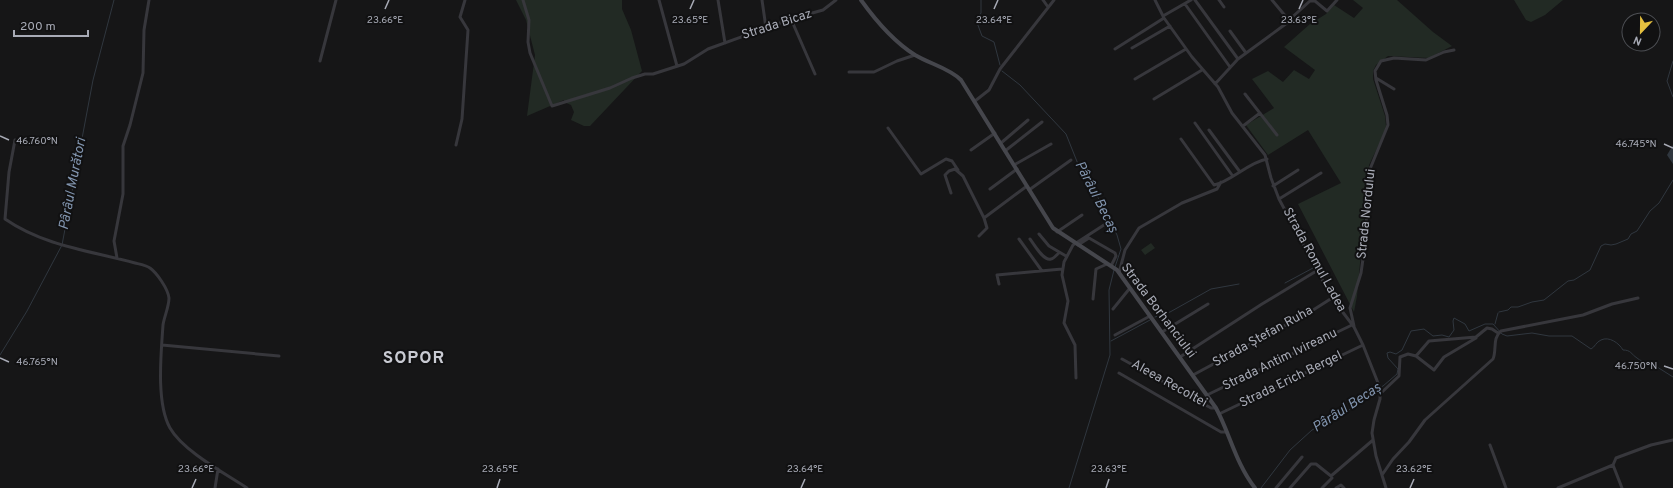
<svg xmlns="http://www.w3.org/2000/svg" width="1673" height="488" font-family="Overpass,sans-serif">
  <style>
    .green { fill: #222a24 }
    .water { fill: #30373f }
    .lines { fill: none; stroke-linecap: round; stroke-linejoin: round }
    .stream { stroke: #30373f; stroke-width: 1 }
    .street { stroke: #37373c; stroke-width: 3 }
    .secondary { stroke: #45464c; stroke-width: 4 }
    .ticks { fill: none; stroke: #a8abb6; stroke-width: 1.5 }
    .labels { text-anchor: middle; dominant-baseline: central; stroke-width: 4; stroke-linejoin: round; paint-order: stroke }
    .street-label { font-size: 13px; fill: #a8abb6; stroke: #111112 }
    .water-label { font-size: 14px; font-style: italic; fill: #8295af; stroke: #111112 }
    .district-label { font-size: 17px; font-weight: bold; letter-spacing: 1px; fill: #c9cbd3; stroke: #111112 }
    .ticks-label { font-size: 10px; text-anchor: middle; fill: #a8abb6; stroke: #111112; stroke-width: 4; stroke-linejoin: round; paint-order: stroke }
  </style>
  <rect width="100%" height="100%" fill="#161617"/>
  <path class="green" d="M516,0H622V9L631,30L642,71L590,126H584L571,120L574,112L571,105L564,102V100L527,116L535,55L526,20Z
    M1353,0H1397L1433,32L1452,46L1429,58L1388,56L1376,65L1373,71V79L1385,116L1386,126L1384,134L1369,165L1357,296L1354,312L1298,204L1341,183L1308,130L1268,155L1246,125L1274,108L1252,79L1268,71L1283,82L1294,70L1309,79L1315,70L1284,47L1310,24L1326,14L1334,5L1354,18L1363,8Z
    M1514,0H1563L1545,15L1531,22L1526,20Z
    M1151,243L1155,248L1145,255L1141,250Z"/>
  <path class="water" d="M1673,145V164L1667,155Z"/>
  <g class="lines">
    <path class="stream" d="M981,0V13L976,20L982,36L994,42L1000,65
      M1673,61L1667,81L1673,97
      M1002,71L1020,85L1066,134L1078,164L1106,211L1117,235L1121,249L1115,267
      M1285,283L1313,268
      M1499,312L1508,310L1511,307H1518L1532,302L1544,300L1568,281L1574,280L1590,270L1601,246L1605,244L1611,245L1616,244L1628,239L1631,234L1637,231L1650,211L1659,203L1673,180
      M1155,317L1170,312L1211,289L1239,284
      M1495,324L1498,313
      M1111,341L1150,320
      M0,355L27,311L62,245L93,80L114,0
      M1069,488L1110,355L1109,290L1114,270
      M1261,488L1290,450L1312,430L1347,412L1368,392L1383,386L1397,374L1398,369L1388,358L1387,353L1390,352L1396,354L1402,350L1411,331L1424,329L1433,336L1442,335L1449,337L1454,330L1453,321L1454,318L1465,324L1469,331L1485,324H1493L1502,334L1507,336L1532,333L1549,336H1572L1591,349C1595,347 1596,342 1601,340C1609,336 1619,343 1623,350C1631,350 1631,354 1637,358C1640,361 1644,361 1648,365H1654L1673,377"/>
    <path class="street" d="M523,0L529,20L528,42L530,53L552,106L610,88L632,78L645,74H653L684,64L708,49L791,19L823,10L836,0
      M659,0L677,66
      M718,0L725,43
      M762,0L766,28
      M1043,0L1048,7
      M1155,0L1164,18L1192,57L1218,87L1232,113L1265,155L1271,178L1279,199L1332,298L1354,327L1363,345L1380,388V399L1374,420L1372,433L1376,456L1386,488
      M1195,0L1238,59
      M1219,0L1224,7
      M1185,4L1230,67
      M1163,16L1191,0
      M791,19L815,74
      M1288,21L1310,1H1315L1327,11L1337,0
      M1230,31L1246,53
      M1132,48L1170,26
      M1115,49L1164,18
      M320,61L336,0
      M849,72H874L897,61L915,55
      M1376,78L1394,89
      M1135,79L1186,49
      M1215,84L1238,59L1287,23V18L1272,0
      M1245,94L1277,135
      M1154,99L1202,70
      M975,101L989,90L1000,69L1054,0
      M1195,123L1232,175
      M1243,126L1260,113
      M888,128L921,174L946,159L952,161L958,170
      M1209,130L1240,172
      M1181,139L1214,185C1230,182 1249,162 1267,159
      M15,140L9,172L5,219C44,246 91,251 135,263C139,264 146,265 150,268C157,273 168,289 169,298C169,307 164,317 163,325C161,354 156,403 170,428C183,451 226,474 247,488
      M1001,143L1028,120
      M456,145L462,119L468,30L460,17L465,0
      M971,150L995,133
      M1005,151L1042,122
      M1014,165L1051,144
      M1273,186L1298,170
      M990,189L1017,169
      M1029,190L1071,160
      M951,193L945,175L949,171L955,169L963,176L984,218L1027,186
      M1279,199L1321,173
      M1057,232L1082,215
      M1039,234L1049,246L1066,256
      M979,236L987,228L984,218
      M1019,239L1042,271
      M1030,239C1034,244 1043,261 1051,259C1054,259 1057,254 1059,253
      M1078,245L1089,238L1115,253L1116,256L1111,266
      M117,258L114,241L123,194V146L130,125L143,73L144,30L149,0
      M1119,273L1125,250L1139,228L1182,203L1217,189L1221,182
      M999,284L997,275L1062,269
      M1093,299L1096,269L1107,264
      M1113,309L1130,288
      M1354,326L1350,308L1361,273L1364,252L1370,169L1388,125L1387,115L1376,80L1375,71L1381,61L1394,58L1426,60L1444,52L1454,50
      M1162,332L1208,304
      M1115,335L1150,316
      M162,345L279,356
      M1416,356L1434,370L1444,357L1476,338
      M1180,357L1262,304L1318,270
      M1122,359L1211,408H1216
      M1119,373L1221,432H1227
      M1193,375L1310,312L1332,298
      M1076,378L1075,345L1064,323L1068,301L1062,275L1064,262L1073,245L1107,223
      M1380,394L1399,376L1400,357L1408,354L1416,356L1429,341L1476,337L1487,328L1492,329L1498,333
      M1207,395L1352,325
      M1219,414L1363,345
      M1490,445L1506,488
      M1382,475L1393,459L1409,442L1425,420L1493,359C1497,350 1492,338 1501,331L1583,315L1612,304L1638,298
      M215,488L218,469
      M1276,488L1302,457
      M1290,488L1311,464H1316L1331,476L1373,440
      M1322,488L1332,478
      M1336,488L1341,485L1344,488
      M1558,488L1613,465
      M1622,488L1613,465L1616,458L1651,445L1673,440"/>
    <path class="secondary" d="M861,0C876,21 893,41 915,55C930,64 949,68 961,80L1053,228L1117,270L1216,408C1230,434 1236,464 1255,488"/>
  </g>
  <path class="ticks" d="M385,9L389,0M690,9L694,0M994,9L998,0M1299,9L1303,0M0,136L9,140M1664,144L1673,148M0,358L9,362M1664,366L1673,369M192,488L196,479M497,488L500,479M801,488L805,479M1106,488L1109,479M1410,488L1414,479"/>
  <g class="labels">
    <g class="street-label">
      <text transform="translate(777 25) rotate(-18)">Strada Bicaz</text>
      <text transform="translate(1367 214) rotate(-84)">Strada Nordului</text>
      <text transform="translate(1314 260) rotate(61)">Strada Romul Ladea</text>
      <text transform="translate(1158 311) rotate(53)">Strada Borhanciului</text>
      <text transform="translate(1263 337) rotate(-29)">Strada Ștefan Ruha</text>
      <text transform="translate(1280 360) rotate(-26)">Strada Antim Ivireanu</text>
      <text transform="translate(1291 380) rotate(-26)">Strada Erich Bergel</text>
      <text transform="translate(1169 384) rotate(29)">Aleea Recoltei</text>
    </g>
    <g class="water-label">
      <text transform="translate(73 184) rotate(-79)">Pârâul Murători</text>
      <text transform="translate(1096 197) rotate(63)">Pârâul Becaș</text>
      <text transform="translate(1347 408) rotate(-33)">Pârâul Becaș</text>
    </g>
    <g class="district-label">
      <text x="414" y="359">SOPOR</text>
    </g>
  </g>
  <g class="ticks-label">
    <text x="385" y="23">23.66°E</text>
    <text x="690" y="23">23.65°E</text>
    <text x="994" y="23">23.64°E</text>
    <text x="1299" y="23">23.63°E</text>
    <text x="37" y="144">46.760°N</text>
    <text x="1636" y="147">46.745°N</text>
    <text x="37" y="365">46.765°N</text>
    <text x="1636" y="369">46.750°N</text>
    <text x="196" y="472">23.66°E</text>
    <text x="500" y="472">23.65°E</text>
    <text x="805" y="472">23.64°E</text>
    <text x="1109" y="472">23.63°E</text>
    <text x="1414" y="472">23.62°E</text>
  </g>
  <g transform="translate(1641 32) rotate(202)"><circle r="19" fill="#111112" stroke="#4d4f54"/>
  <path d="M0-3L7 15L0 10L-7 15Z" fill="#e6c13f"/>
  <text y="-6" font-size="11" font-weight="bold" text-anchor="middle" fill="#a8abb6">N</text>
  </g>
  <path d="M14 30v6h74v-6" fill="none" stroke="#a8abb6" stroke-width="2"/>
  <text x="20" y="30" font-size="12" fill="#a8abb6" stroke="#111112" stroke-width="3" paint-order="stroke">200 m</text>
</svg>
